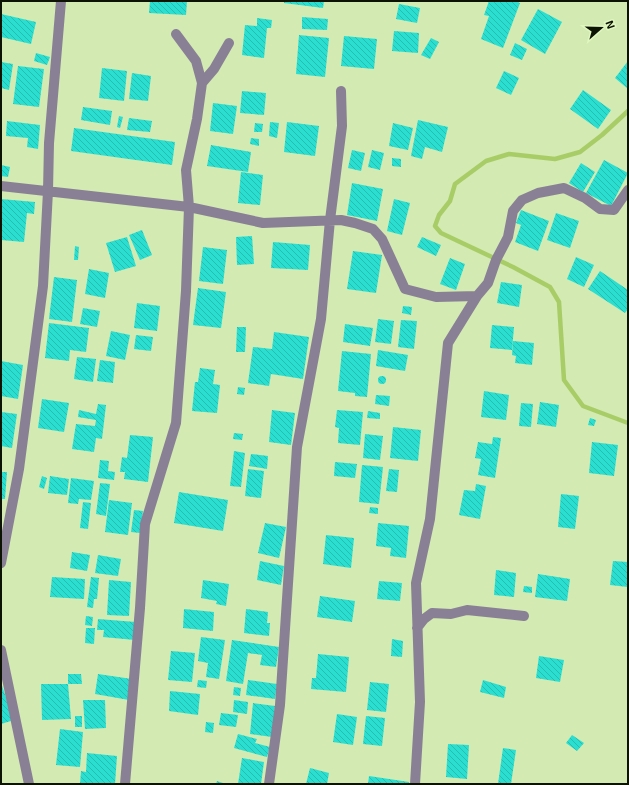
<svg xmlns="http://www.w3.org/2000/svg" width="629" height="785" font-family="'Exo 2',sans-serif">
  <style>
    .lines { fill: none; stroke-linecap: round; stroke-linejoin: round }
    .stream { stroke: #a8cd66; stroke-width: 4.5 }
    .building { fill: url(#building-back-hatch) }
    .minor { stroke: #8a8096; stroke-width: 10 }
  </style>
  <defs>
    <pattern id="building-back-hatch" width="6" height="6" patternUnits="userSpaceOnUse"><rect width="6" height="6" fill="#2bdfd0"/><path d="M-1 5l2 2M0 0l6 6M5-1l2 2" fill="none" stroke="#25beb1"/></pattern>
  </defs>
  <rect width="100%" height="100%" fill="#d3eab2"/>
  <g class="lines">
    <path class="stream" d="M628,111L602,135L580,152L555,159L509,154L486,161L455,184L450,201L439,215L435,226L441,233L513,267L550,287L559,302L564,380L583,406L628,423"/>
  </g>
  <path class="building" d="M150,1H187L186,15L149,13Z
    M284,1H324L323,8L284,3Z
    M489,1H515L520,3L503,48L481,39L489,16L484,15Z
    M399,4L420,8L417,23L396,19Z
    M538,9L562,22L545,54L521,40Z
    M1,14L36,22L31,44L1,37Z
    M302,17L328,19L327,30L302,29Z
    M257,18L272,20L271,28H267L264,58L242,55L245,25L257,26Z
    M394,31L419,33L418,53L392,51Z
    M299,35L329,38L325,77L296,74Z
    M344,36L377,39L374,69L341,66Z
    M431,38L439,42L430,59L421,55Z
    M515,43L527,49L522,60L510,55Z
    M36,53L50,57L47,65L34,61Z
    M628,61V89L615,78Z
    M1,62L13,64L9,90L1,88Z
    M18,66L44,69L39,107L13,104Z
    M102,68L127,71L124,101L99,98Z
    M504,71L519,78L511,95L496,88Z
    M132,73L151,76L148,101L129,99Z
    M583,90L611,110L598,129L570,109Z
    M242,91L266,93L264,115L240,113Z
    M213,103L237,106L233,134L210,131Z
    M83,107L112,111L110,125L81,120Z
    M119,116L123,117L120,128L117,127Z
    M129,118L152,121L150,132L127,130Z
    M418,120L448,127L442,152L425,147L422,159L411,156Z
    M7,121L40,125L38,149L27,147L28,138L6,136Z
    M270,122L279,123L277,138L269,136Z
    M287,122L319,126L315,156L284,152Z
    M255,123L263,124L262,132H254Z
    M393,123L413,128L408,150L389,146Z
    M74,128L175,142L172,165L71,151Z
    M251,138L259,139V146L250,144Z
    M211,145L251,152L248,172L207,166Z
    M352,150L365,153L361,171L348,168Z
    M372,150L384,153L380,170L368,167Z
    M392,158L401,159V167L392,166Z
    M604,160L628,173L611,206L586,193Z
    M581,163L595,172L583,192L569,183Z
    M1,165L10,167L8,177L1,176Z
    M241,172L263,175L260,205L238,203Z
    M352,183L383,189L377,221L347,215Z
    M1,199L35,202L34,214L27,213L24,242L1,240Z
    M394,199L410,203L402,235L387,231Z
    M521,210L549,221L538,251L515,242L521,225L516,223Z
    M556,213L579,221L570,248L547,240Z
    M142,230L152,255L140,260L129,235Z
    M252,236L254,264L237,265L236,237Z
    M127,237L136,266L115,272L106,243Z
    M422,237L441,245L436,256L417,247Z
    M273,242L310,245L308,270L271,268Z
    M75,246L79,247L78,260H74Z
    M203,247L227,250L223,284L199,281Z
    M353,251L382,255L376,293L347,289Z
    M576,257L594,265L584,287L567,279Z
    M450,258L465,264L456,290L440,284Z
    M89,269L109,273L105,298L85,294Z
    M600,271L628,290V309L625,313L588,289Z
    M54,277L77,280L72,322L49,319Z
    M501,282L522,285L519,307L497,303Z
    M198,288L226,292L221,328L193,325Z
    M137,303L160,306L157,331L134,328Z
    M403,306L412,307L411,315L402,313Z
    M83,308L100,311L97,327L80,324Z
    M378,319L394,321L391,344L375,342Z
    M401,320L417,321L414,349L398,347Z
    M49,323L89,328L86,352L70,350L69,361L45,358Z
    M345,324L373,328L370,346L343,342Z
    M492,325L514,327L512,350L490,348Z
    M237,327H246L245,352H236Z
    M111,331L130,335L125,360L106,356Z
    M274,332L309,337L303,379L271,374L269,386L248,383L253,347L272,349Z
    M136,335L153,337L151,351L134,349Z
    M513,341L534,343L532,365L515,363L516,356L512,355Z
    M378,350L408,355L405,371L376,366Z
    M342,351L371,354L367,397L355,396V393L338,391Z
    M77,357L96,359L93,382L74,379Z
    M100,360L115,362L113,383L97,381Z
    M1,361L23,365L18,399L1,396Z
    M200,368L215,370L213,384L220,385L217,413L192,411L195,382H198Z
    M378 380a4 4 0 1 1 8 0a4 4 0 1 1-8 0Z
    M238,387L245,388L244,395L237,394Z
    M484,391L509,395L506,420L481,417Z
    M376,395L390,396L389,406L375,404Z
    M42,399L69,403L64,432L38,428Z
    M540,402L559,405L556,427L537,424Z
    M521,403L533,404L531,427L519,426Z
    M98,404L106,405L102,439L96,438L94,452L72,449L76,424L95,426L96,420L78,417L79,410L96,414Z
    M272,410L295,413L291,445L269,442Z
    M337,410L363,412L360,445L338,443L339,428L335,427Z
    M368,411L380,413V419L367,418Z
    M1,412L17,414L12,448L1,446Z
    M590,418L596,420L594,426L588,425Z
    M393,427L421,430L418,461L390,458Z
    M234,433L243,434L242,440L233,439Z
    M365,434L383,436L380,460L363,458Z
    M130,435L153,437L148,482L124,479L125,472H120L122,457L127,458Z
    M493,437L501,438L495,478L478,475L481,459L475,458L478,442L492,444Z
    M592,442L618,445L614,476L589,473Z
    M234,451L245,453L241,487L230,486Z
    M251,454L268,456L267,469L249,466Z
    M100,460L109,461L108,471L115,472L114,480L98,478Z
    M335,462L357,464L355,478L334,476Z
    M362,465L383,467L379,504L359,502Z
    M248,469L264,471L261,498L245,496Z
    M389,469L399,470L397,492L386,491Z
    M1,472H7L5,499H1Z
    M42,476L47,478L44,489L39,487Z
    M50,476L69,479L67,495L48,493Z
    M71,478L94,481L91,500L79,499L78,504L68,503Z
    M100,483L110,484L106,516L96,514Z
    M476,484L486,486L480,519L459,515L464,490L475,491Z
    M179,492L228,500L223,531L174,523Z
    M561,494L579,496L575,529L558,527Z
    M109,500L132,503L128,535L105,532Z
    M83,502L91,503L88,529L80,528Z
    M370,507L378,508V514L369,513Z
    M134,510L143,511L140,533L131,532Z
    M265,523L286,527L279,558L258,553Z
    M378,523L409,526L406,558L390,556L391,548L376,546Z
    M326,535L354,538L351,568L323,564Z
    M72,552L90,555L87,571L70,568Z
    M98,555L121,559L118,576L95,573Z
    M260,561L284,566L281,585L257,580Z
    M613,561L628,562V587L610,585Z
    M496,570L516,573L514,597L494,595Z
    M538,574L570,579L567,601L535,597Z
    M52,577L85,579L84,599L50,597Z
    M91,577L99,578L97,599H94L93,608L87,607Z
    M109,580L131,582L129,616L107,615Z
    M203,580L229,584L226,606L216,604L217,601L201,598Z
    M379,581L402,583L400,601L377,599Z
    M524,586L532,587V593L523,592Z
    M320,596L355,601L352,622L317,617Z
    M184,609L214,612L213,631L183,628Z
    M246,609L268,612L267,623H270L269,636L244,633Z
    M86,616L93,617L92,626L85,625Z
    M98,619L136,622L135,640L103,637L104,630H97Z
    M86,628H95L94,644L85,643Z
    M201,637L225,640L219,679L206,677L208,663L198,661Z
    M392,639L403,641L402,657L391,656Z
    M232,640L279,647L276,667L260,665L262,655L248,653L243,684L226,681Z
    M171,651L195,653L192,682L168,680Z
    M318,654L349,657L346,692L311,689L312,678H316Z
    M539,656L564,660L560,682L536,678Z
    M68,674H81L82,684H68Z
    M98,674L132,679L129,700L95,694Z
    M198,680L207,681L206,688L197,687Z
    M248,680L277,684L275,699L246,695Z
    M483,680L506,687L504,698L480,692Z
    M370,682L389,684L386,712L367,710Z
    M1,683L14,720L1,724Z
    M41,684H68L71,719L42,720Z
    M234,687L241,688L240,696L233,695Z
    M170,691L200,694L198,715L169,711Z
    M83,700H105L106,728L85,729Z
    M234,700L248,702L247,714L233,712Z
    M253,703L275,706L272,737L250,734Z
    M221,713L238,715L236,727L219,725Z
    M337,714L357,717L353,745L333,742Z
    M75,716H82V727H75Z
    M366,716L385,718L382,746L363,744Z
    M206,722L214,723L213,733L205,732Z
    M60,729L83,732L80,767L56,765Z
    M238,734L257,739L255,743L270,747L267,757L234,748Z
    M572,735L584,743L577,751L566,743Z
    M448,744L469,745L467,779L446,777Z
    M503,748L516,750L511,784H498Z
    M87,753L117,756L115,784H80L81,771L86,772Z
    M242,758L264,762L261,784H238Z
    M310,768L329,773L327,784H306Z
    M369,776L409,782V784H368Z
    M217,781L226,784H216Z"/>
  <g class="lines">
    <path class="minor" d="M202,83L214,69L229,43
      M1,186L189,207L263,223L341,220L355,223L373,229L382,239L405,289L436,297L477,296
      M1,563L19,469L43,286L48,191L49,143L61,1
      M417,628L424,619L432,613L451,614L467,610L524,616
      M1,650L29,784
      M125,784L140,608L145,524L176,423L186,291L189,207L186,170L197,119L202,83L196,61L176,34
      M269,784L280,705L297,447L321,319L330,220L342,126L341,91
      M415,784L420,702L416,583L430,519L448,343L477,296L488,283L496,260L508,237L513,211L522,200L538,193L564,188L585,198L600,209L614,210L628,190"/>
  </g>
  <rect width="629" height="785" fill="none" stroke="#0c1302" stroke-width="4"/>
  <g transform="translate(601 28) rotate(70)" stroke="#e0f7bf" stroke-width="3" paint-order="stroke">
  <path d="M0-3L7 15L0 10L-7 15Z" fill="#0c1302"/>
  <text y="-6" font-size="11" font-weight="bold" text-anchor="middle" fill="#0c1302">N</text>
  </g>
</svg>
